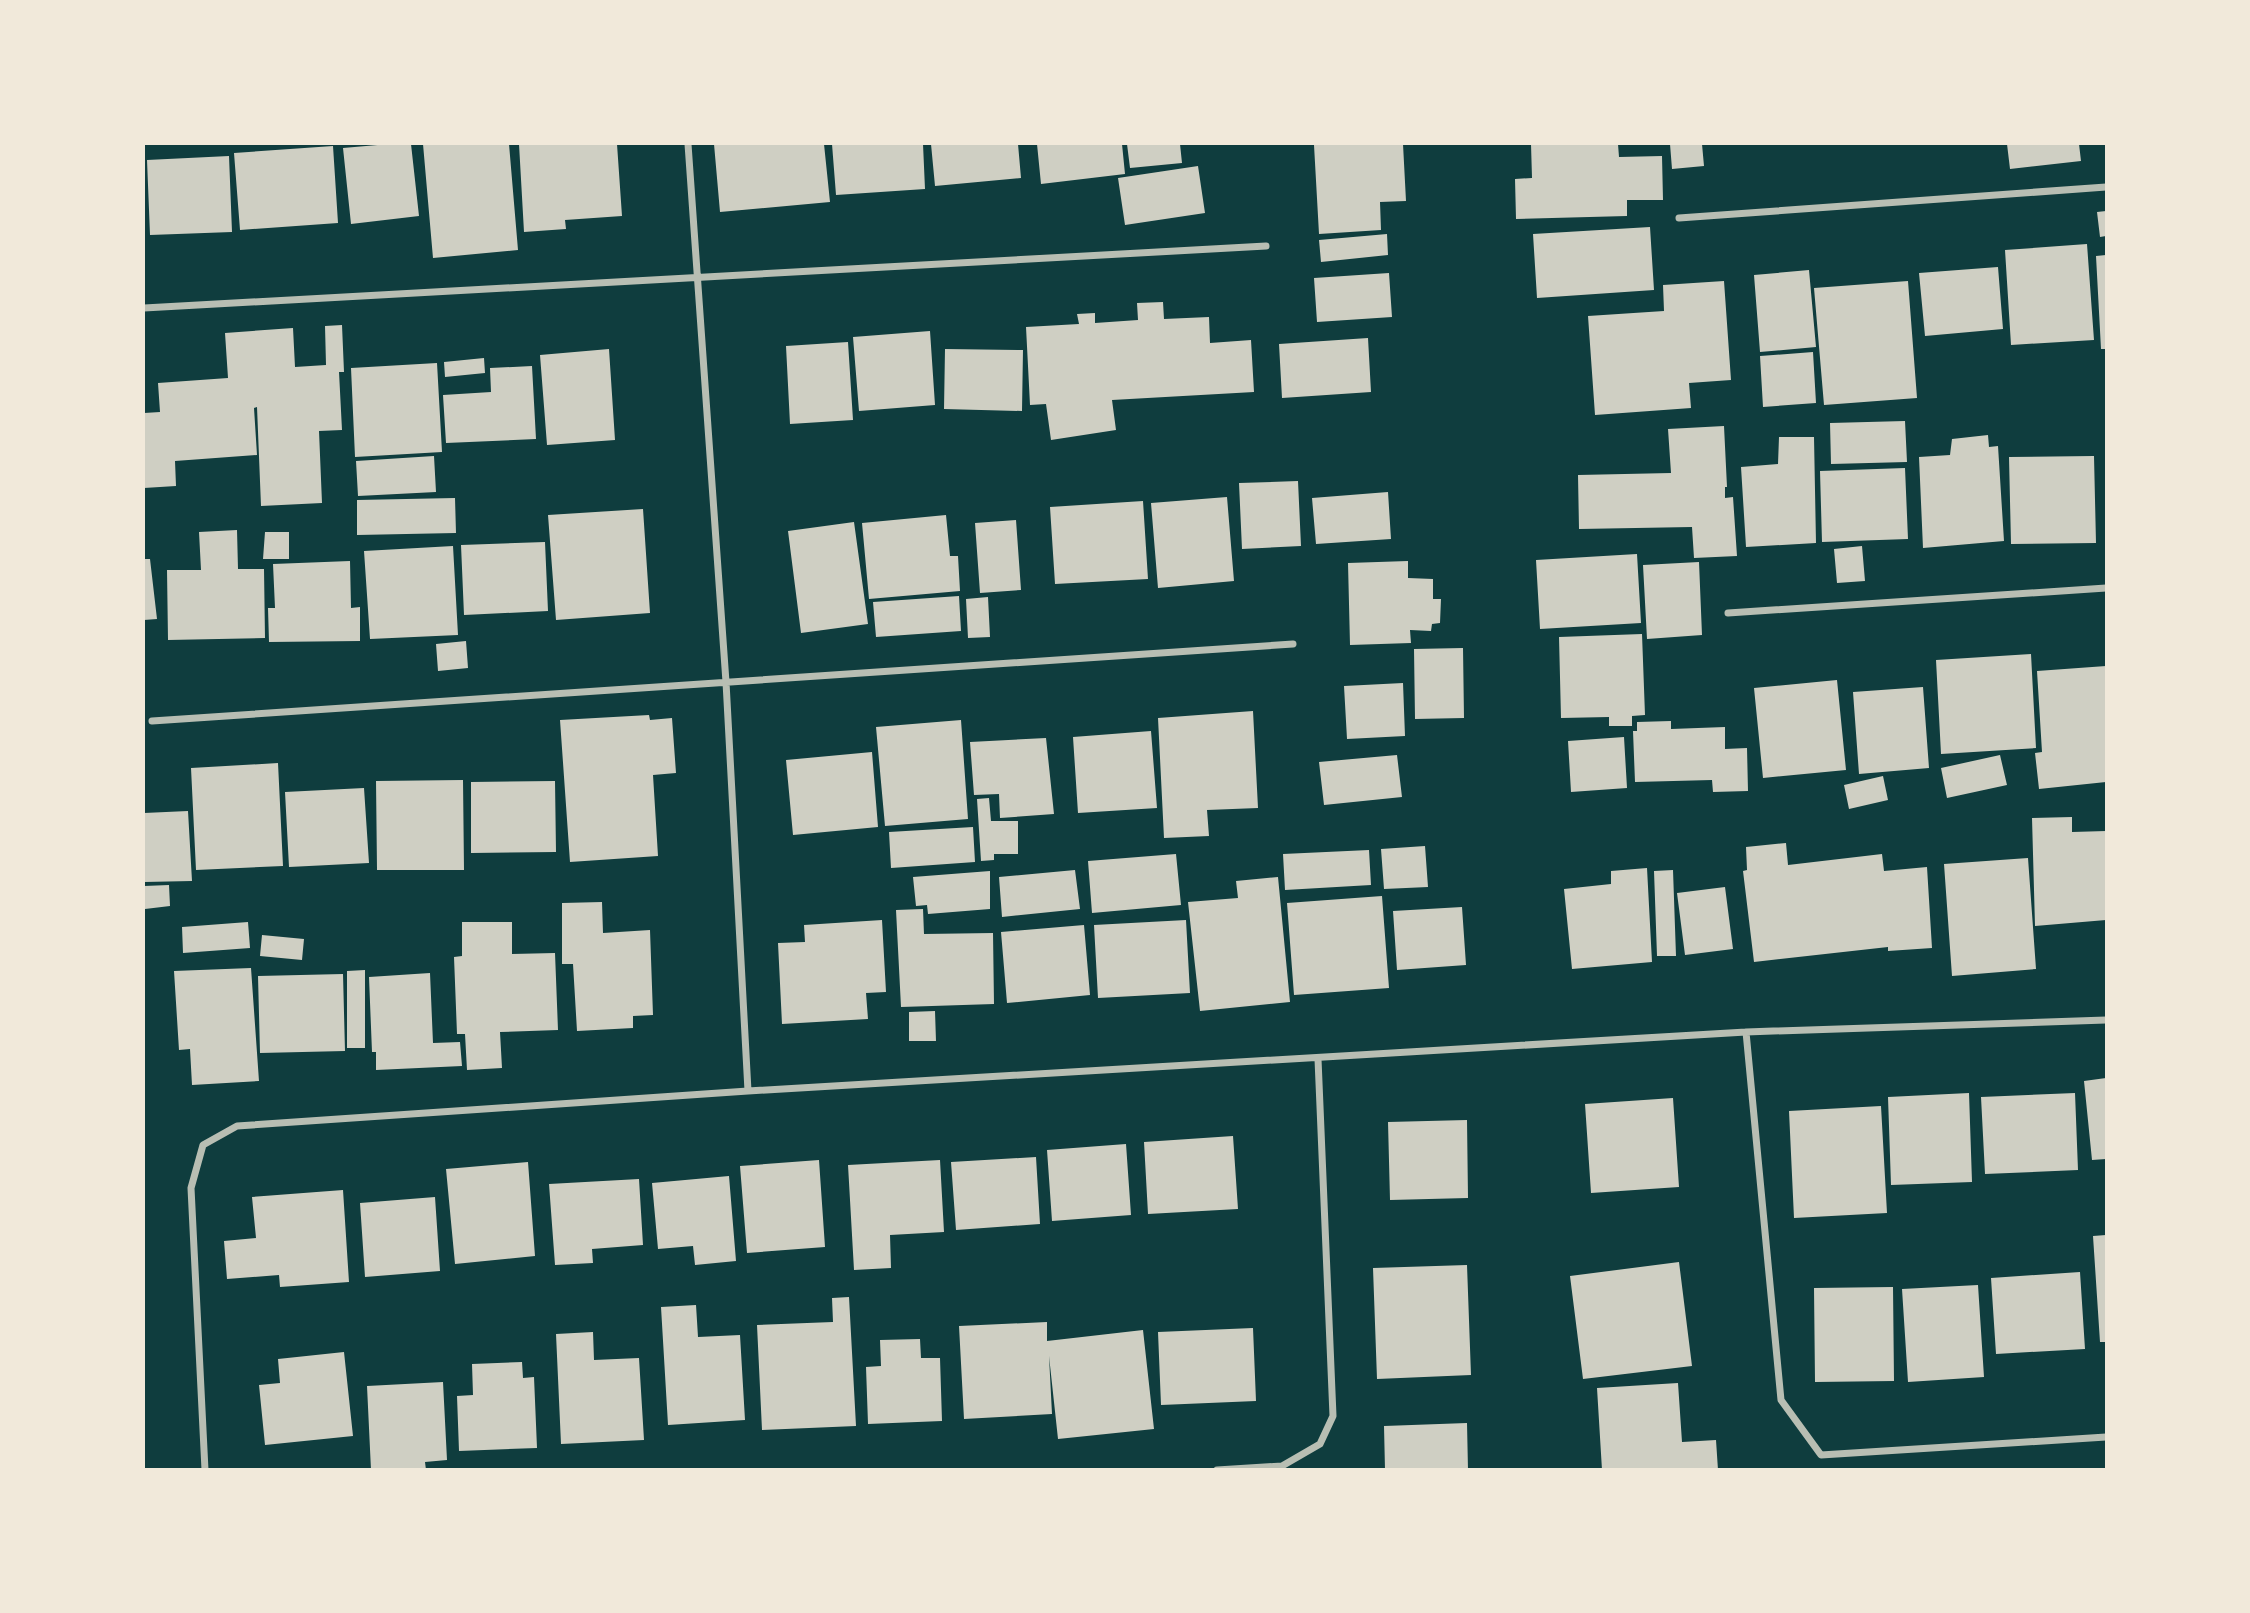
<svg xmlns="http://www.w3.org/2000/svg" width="2250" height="1613" font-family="Mulish,sans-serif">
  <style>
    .building { fill: #cfcfc3 }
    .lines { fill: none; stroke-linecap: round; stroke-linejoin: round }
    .minor { stroke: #b8beb3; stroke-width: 7 }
  </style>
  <rect width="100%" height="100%" fill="#0f3d3e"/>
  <path class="building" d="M389,144H411L419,216L351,224L343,148Z
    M423,144H509L518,250L433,258Z
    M519,144H617L622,216L565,220L566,229L524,232Z
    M714,144H824L830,202L720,212Z
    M832,144H923L925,189L836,195Z
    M931,144H1018L1021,178L935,186Z
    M1037,144H1122L1125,174L1041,184Z
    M1127,144H1180L1182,163L1130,168Z
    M1341,144H1403L1406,201L1380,202L1381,230L1319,234L1314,145Z
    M1531,144H1618L1619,157L1662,156L1663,200H1627V216L1516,219L1515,179L1532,178Z
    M1670,144H1702L1704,166L1672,169Z
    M2007,144H2079L2081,161L2010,169Z
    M333,146L338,223L240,230L234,153Z
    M229,156L232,232L150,235L147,160Z
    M1198,166L1205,213L1125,225L1118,178Z
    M2106,211V236L2100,237L2097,212Z
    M1650,227L1654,290L1537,298L1533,234Z
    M1387,234L1388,255L1321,262L1319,240Z
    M2087,244L2094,340L2011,345L2005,250Z
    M2106,255V349H2101L2096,256Z
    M1998,267L2003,329L1925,336L1919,273Z
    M1809,270L1816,347L1760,352L1754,275Z
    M1389,273L1392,317L1317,322L1314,278Z
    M1724,281L1731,380L1689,383L1691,408L1595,415L1588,316L1664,311L1663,285Z
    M1908,281L1917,398L1824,405L1814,288Z
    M1163,302L1164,319L1209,317L1210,343L1251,340L1254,392L1112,400L1116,430L1051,440L1046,404L1030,405L1026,327L1079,324L1077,314L1095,313V323L1138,320L1137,303Z
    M342,325L344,372H339L342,430L319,431L322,503L261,506L257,407L254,408L257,455L175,461L176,486L144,488V413L160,412L158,383L228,378L225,333L293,328L295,367L326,365L325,326Z
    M930,331L935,405L859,411L853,337Z
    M1368,338L1371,392L1282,398L1279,344Z
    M848,342L853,420L790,424L786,346Z
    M609,349L615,440L547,445L540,355Z
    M945,349L1023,350L1022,411L944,409Z
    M1813,352L1816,403L1763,407L1760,356Z
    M484,358L485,373L445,377L444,362Z
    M437,363L442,452L355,457L351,368Z
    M532,366L536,439L446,443L443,395L491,392L490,368Z
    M1905,421L1907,462L1831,464L1830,423Z
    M1724,426L1727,487H1725V498L1733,497L1737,556L1694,558L1692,527L1579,529L1578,475L1671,473L1668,429Z
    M1988,435L1989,447L1998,446L2004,541L1923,548L1919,457L1950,455L1952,439Z
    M1779,437H1814L1816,543L1746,547L1741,467L1778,464Z
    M434,456L436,492L358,496L356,461Z
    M2094,456L2096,543L2011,544L2009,457Z
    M1905,468L1908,539L1822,542L1820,471Z
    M1298,481L1301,546L1242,549L1239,483Z
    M1388,492L1391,539L1316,544L1312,498Z
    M1227,497L1234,581L1158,588L1151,503Z
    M455,498L456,533L357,535V500Z
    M1143,501L1148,579L1055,584L1050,507Z
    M643,509L650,613L556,620L548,515Z
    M946,515L950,556H958L960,591L869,599L862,523Z
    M1016,520L1021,590L980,593L975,523Z
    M854,522L868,624L801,633L788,531Z
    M237,530L238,569H264L265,638L168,640L167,570H201L199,532Z
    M265,532H289V559H263Z
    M545,542L548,611L464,615L461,545Z
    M453,546L458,635L370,639L364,551Z
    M1862,546L1865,581L1837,583L1834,549Z
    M1637,554L1641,623L1540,629L1536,560Z
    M144,559H150L157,619L144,620Z
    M350,561L351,608L360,607V641L269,642L268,608H275L273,564Z
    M1408,561V578L1433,579V599H1441L1440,623L1432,624L1431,631L1410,630L1411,643L1350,645L1348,563Z
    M1699,562L1702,635L1647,639L1643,565Z
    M959,596L961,631L876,637L873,602Z
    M988,597L990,637L968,638L966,599Z
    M1642,634L1645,715L1632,716V726H1609V717L1561,718L1559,637Z
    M466,641L468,668L438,671L436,644Z
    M1463,648L1464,718L1415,719L1414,649Z
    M2031,654L2036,748L1941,754L1936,660Z
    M2106,666V782L2039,789L2035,753L2042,752L2037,671Z
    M1837,680L1846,770L1763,778L1754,688Z
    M1403,683L1405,736L1347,739L1344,686Z
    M1923,687L1929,768L1859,774L1853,692Z
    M1253,711L1258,808L1207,810L1209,836L1164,838L1158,718Z
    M649,715L650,720L672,718L676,773L653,775L658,856L570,862L560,720Z
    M961,720L968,819L885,826L876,727Z
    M1671,721V729L1725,727V749L1747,748L1748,791L1713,792L1712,780L1635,782L1633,731H1637V722Z
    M1151,731L1157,808L1078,813L1073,737Z
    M1624,737L1627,788L1571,792L1568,741Z
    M1046,738L1054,814L1000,818L999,794L974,795L970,742Z
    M872,752L878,827L793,835L786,760Z
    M1397,755L1402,797L1324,805L1319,762Z
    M2000,755L2007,785L1947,798L1941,768Z
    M278,763L283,866L196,870L191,768Z
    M1883,776L1888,800L1849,809L1844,785Z
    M463,780L464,870H377L376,781Z
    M555,781L556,852L471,853V782Z
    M364,788L369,863L289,867L285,792Z
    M989,798L991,821H1018V854H994V860L981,861L977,799Z
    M188,811L192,881L144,882V813Z
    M2072,817V832L2106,831V920L2035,926L2032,818Z
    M973,827L975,862L891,868L889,832Z
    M1786,843L1788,865L1882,854L1884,871L1927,867L1932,948L1888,951V947L1754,962L1743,871L1747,870L1746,847Z
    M1425,846L1428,887L1384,889L1381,849Z
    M1369,850L1371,885L1285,890L1283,854Z
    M1176,854L1181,905L1092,913L1088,861Z
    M2028,858L2036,969L1952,976L1944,864Z
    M1647,868L1652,962L1572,969L1564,889L1611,884V871Z
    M1075,870L1080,909L1002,917L999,877Z
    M1673,870L1676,956H1657L1654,871Z
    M990,871V909L928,914L927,905L916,906L913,877Z
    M1278,877L1290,1002L1200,1011L1188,902L1238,898L1236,881Z
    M169,885L170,906L145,909L144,886Z
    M1725,887L1733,949L1685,955L1677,893Z
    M1382,896L1389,988L1294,995L1287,903Z
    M602,902L603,933L650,930L653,1015L633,1016V1028L577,1031L573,964H562V903Z
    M1462,907L1466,965L1397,970L1393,911Z
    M923,909L924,934L993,933L994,1004L901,1007L896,910Z
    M882,920L886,992L866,993L868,1019L782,1024L778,943L805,942L804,925Z
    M1186,920L1190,993L1098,998L1094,925Z
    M248,922L250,948L183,953L182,927Z
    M462,922H512V954L555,953L558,1030L500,1032L502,1068L467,1070L465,1034H457L454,957L462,956Z
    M1084,925L1090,995L1007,1003L1001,932Z
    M262,935L304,939L302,960L260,956Z
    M251,968L259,1081L192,1085L190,1049L179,1050L174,971Z
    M365,970V1048H347V971Z
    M430,973L433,1043L460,1042L462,1066L376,1070V1052H372L369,977Z
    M343,974L345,1051L260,1053L258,976Z
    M935,1011L936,1041H909V1012Z
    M2106,1078V1159L2092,1160L2084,1081Z
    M1969,1093L1972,1182L1891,1185L1888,1097Z
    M2075,1093L2078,1170L1985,1174L1981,1097Z
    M1673,1098L1679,1187L1591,1193L1585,1104Z
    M1881,1106L1887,1213L1794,1218L1789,1111Z
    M1467,1120L1468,1198L1390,1200L1388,1122Z
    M1233,1136L1238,1209L1148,1214L1144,1142Z
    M1126,1144L1131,1215L1052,1221L1047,1150Z
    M1036,1157L1040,1224L956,1230L951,1162Z
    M819,1160L825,1247L747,1253L740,1166Z
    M940,1160L944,1232L890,1235L891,1268L854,1270L848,1165Z
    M528,1162L535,1256L455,1264L446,1169Z
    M729,1176L736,1261L695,1265L693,1246L658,1249L652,1183Z
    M639,1179L643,1245L592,1249L593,1263L555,1265L549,1184Z
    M343,1190L349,1282L280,1287L279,1275L227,1279L224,1241L256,1238L252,1197Z
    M435,1197L440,1271L365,1277L360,1203Z
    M2106,1235V1342H2100L2093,1236Z
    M1679,1262L1692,1366L1583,1379L1570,1276Z
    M1467,1265L1471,1375L1377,1379L1373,1268Z
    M2080,1272L2085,1349L1996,1354L1991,1278Z
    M1978,1285L1984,1377L1908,1382L1902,1289Z
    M1893,1287L1894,1381L1815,1382L1814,1288Z
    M849,1297L856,1426L762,1430L757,1325L833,1322L832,1298Z
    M696,1305L698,1337L740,1335L745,1420L668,1425L661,1307Z
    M1047,1322V1341L1143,1330L1154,1429L1058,1439L1049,1356L1052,1414L964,1419L959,1326Z
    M1253,1328L1256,1401L1161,1405L1158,1332Z
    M593,1332L594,1360L639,1358L644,1440L561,1444L556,1334Z
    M920,1339L921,1358H940L942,1421L868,1424L866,1367L881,1366L880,1340Z
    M344,1352L353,1436L265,1445L259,1385L280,1383L278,1359Z
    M522,1362L523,1378L534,1377L537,1448L459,1451L457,1396L473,1395L472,1364Z
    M443,1382L447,1460L425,1462L426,1470H371L367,1386Z
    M1678,1383L1682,1442L1716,1440L1718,1470H1602L1597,1388Z
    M1467,1423L1468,1470H1385L1384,1426Z"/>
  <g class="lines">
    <path class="minor" d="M688,144L726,682L748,1091
      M1679,218L2106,187
      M144,308L1266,246
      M1728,613L2106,588
      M152,721L1293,644
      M1746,1032L1781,1400L1821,1455L2106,1437
      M205,1470L191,1188L203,1145L237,1126L748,1091L1746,1032L2106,1020
      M1217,1470L1282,1466L1320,1444L1333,1416L1318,1059"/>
  </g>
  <rect width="2250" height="1613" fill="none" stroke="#f1e9da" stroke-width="290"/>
</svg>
